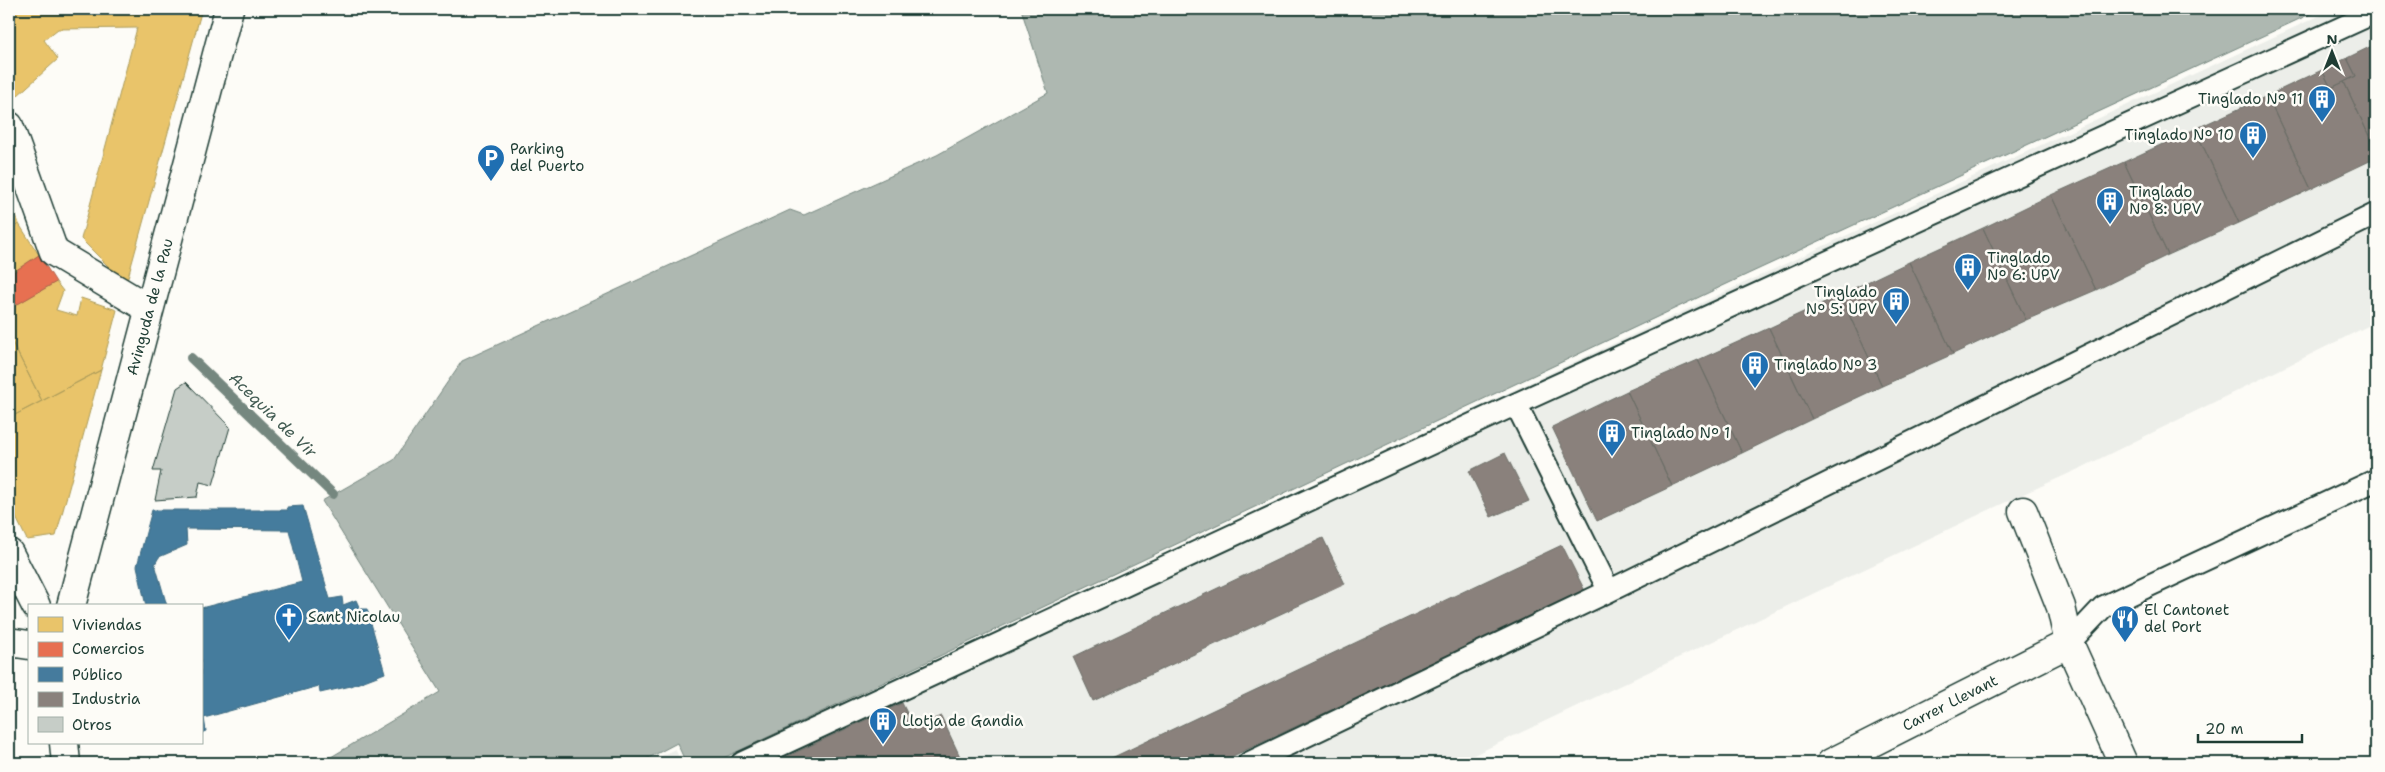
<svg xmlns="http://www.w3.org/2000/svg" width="2385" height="772" font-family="'Shantell Sans',sans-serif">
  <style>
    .built { fill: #eceee9 }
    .water { fill: #aeb8b1; stroke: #75877f }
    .homes { fill: #e9c46a; stroke: #ac9c5a }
    .shops { fill: #e76f51; stroke: #ab6048 }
    .public { fill: #457b9d; stroke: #3a687e }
    .industry { fill: #8a817c; stroke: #6a6d66 }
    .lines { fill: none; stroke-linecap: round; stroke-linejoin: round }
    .stream { stroke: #75877f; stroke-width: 10 }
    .building { fill: #c6cdc7; stroke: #1f3d34 }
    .lane-casing { stroke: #1f3d34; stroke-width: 25 }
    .street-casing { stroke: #1f3d34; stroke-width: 31 }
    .lane { stroke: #fdfcf7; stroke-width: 21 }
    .street { stroke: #fdfcf7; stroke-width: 28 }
    .labels { text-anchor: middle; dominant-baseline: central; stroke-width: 5; stroke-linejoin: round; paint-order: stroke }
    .poi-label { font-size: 15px; fill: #1f3d34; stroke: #fdfcf7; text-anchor: start }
    .street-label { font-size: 15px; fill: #1f3d34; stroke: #fdfcf7 }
    .water-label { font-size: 16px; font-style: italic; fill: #435c53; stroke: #fdfcf7 }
  </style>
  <rect width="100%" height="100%" fill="#fdfcf7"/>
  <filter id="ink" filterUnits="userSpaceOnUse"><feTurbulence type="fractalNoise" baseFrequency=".02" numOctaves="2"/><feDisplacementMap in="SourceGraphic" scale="10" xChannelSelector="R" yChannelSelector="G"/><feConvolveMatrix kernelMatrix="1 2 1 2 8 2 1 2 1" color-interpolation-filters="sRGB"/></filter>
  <g filter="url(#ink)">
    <path class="built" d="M2334,9H2376V322L2083,467L1993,508L1457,763H722L1546,375Z
      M675,749L682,763H649Z"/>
    <path class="water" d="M1021,9H2321L1748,274L713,763H686L677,743L639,763H321L440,692L322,501L394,460L462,361L790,210L804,215L937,155L1048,93Z"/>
    <path class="homes" d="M9,9H202L127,281L117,275L81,239L137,28L58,29L44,40L58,59L17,96L9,73Z
      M9,200H11L19,224L9,230Z
      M19,224L39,255L9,275V230Z
      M56,282L63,291L56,310L77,316L81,298L117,310L101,370L42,401L9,336V309Z
      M9,336L42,401L9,418Z
      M101,370L56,536L27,540L9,503V418Z"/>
    <path class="shops" d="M39,255L56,282L16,305L9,293V275Z"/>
    <path class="public" d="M303,506L330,599L342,597L343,605L356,600L360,609H367L385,673L351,686L320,693L319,686L204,718L206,731L201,733V608L302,582L289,530L186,529L187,545L159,557L155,564L167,606H146L137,566L152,510H288L287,507Z"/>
    <path class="industry" d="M2376,44V151L2344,82L2356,76L2347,58Z
      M2347,58L2356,76L2331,88L2322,70Z
      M2322,70L2331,88L2344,82L2376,151V158L2311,189L2267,96Z
      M2267,96L2311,189L2239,223L2195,129Z
      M2195,129L2239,223L2168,255L2124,162Z
      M2124,162L2168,255L2096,290L2051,195Z
      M2051,195L2096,290L2026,320L1983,228Z
      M1983,228L2026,320L1953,354L1909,262Z
      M1909,262L1953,354L1882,386L1840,295Z
      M1840,295L1882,386L1812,419L1769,328Z
      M1769,328L1812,419L1742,453L1698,360Z
      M1698,360L1742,453L1672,486L1627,391Z
      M1627,391L1672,486L1597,521L1552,427Z
      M1505,453L1529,501L1491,517L1469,471Z
      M1323,538L1345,584L1093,701L1073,657Z
      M1562,545L1585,591L1218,763H1101Z
      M902,703L914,727L941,716L963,763H773Z"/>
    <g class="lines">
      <path class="stream" d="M191,358L333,494"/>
    </g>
    <path class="building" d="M186,382L230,427L213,485L200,482L197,497L155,500L161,471H153L177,388Z"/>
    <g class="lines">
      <g class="lane-casing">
        <path id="lane" d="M1516,404L1609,591
          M2069,643L2103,607L2376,480
          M742,763L1516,404L2376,12
          M1249,763L1609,591L2376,214"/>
      </g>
      <g class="street-casing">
        <path id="street" d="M9,126L54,252L149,309
          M2023,511L2061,607L2069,643L2123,763
          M9,553L36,606
          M71,606L229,9
          M9,642L29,645
          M64,743L66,763
          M1831,763L2069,643"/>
      </g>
      <use href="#lane" class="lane"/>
      <use href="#street" class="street"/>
    </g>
  </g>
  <defs>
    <g id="building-pin" transform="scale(1.4375)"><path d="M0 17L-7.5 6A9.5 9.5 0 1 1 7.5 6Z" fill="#1f6fb2" stroke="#fdfcf7"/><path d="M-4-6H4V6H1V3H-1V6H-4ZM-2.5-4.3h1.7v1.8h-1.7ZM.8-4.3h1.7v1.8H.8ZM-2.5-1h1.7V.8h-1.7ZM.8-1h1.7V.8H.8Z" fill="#fff"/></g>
    <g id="parking-pin" transform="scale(1.4375)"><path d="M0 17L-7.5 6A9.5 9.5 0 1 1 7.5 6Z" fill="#1f6fb2" stroke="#fdfcf7"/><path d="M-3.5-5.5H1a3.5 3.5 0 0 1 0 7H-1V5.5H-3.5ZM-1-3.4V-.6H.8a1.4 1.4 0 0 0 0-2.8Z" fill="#fff"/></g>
    <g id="church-pin" transform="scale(1.4375)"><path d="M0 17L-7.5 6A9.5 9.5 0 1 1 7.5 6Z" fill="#1f6fb2" stroke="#fdfcf7"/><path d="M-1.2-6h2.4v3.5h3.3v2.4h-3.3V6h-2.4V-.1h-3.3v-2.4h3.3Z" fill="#fff"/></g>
    <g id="restaurant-pin" transform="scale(1.4375)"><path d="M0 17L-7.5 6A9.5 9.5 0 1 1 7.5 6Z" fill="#1f6fb2" stroke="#fdfcf7"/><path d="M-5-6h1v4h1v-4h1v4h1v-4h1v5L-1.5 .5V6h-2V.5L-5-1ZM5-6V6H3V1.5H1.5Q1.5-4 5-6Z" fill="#fff"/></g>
  </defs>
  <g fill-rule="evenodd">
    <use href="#building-pin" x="2322" y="99"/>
    <use href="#building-pin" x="2253" y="135"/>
    <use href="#parking-pin" x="491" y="158"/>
    <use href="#building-pin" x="2110" y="201"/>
    <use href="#building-pin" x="1968" y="267"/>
    <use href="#building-pin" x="1896" y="301"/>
    <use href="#building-pin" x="1755" y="365"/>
    <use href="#building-pin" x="1612" y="433"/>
    <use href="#church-pin" x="289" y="617"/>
    <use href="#restaurant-pin" x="2125" y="619"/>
    <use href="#building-pin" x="883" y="721"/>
  </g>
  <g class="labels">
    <g class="poi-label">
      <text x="2303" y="99" text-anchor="end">Tinglado Nº 11</text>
      <text x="2234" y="135" text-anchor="end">Tinglado Nº 10</text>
      <text x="510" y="149">Parking<tspan x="510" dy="17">del Puerto</tspan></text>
      <text x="2129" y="192">Tinglado<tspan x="2129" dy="17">Nº 8: UPV</tspan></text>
      <text x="1987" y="258">Tinglado<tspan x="1987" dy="17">Nº 6: UPV</tspan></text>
      <text x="1877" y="292" text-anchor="end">Tinglado<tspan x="1877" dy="17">Nº 5: UPV</tspan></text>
      <text x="1774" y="365">Tinglado Nº 3</text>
      <text x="1631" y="433">Tinglado Nº 1</text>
      <text x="2144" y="610">El Cantonet<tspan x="2144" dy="17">del Port</tspan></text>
      <text x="308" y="617">Sant Nicolau</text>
      <text x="902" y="721">Llotja de Gandia</text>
    </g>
    <g class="street-label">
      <text transform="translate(150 307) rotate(-75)">Avinguda de la Pau</text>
      <text transform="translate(1950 703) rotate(-27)">Carrer Llevant</text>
    </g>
    <g class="water-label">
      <text transform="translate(273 415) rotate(44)">Acequia de Vir</text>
    </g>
  </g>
  <rect width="2385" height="772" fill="none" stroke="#fdfcf7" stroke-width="30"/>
  <rect x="15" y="15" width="2355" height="742" fill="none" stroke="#1f3d34" stroke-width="2" filter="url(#ink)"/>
  <rect x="28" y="604" width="175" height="140" fill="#fdfcf7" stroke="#a4b0a9"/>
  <rect x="38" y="617" width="25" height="15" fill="#e9c46a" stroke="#a4b0a9"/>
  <text x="72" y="630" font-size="15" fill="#1f3d34">Viviendas</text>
  <rect x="38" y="642" width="25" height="15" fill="#e76f51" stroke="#a4b0a9"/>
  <text x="72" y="654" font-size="15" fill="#1f3d34">Comercios</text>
  <rect x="38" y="667" width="25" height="15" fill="#457b9d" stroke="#a4b0a9"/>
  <text x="72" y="680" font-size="15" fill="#1f3d34">Público</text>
  <rect x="38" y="692" width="25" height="15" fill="#8a817c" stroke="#a4b0a9"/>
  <text x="72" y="704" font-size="15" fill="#1f3d34">Industria</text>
  <rect x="38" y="717" width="25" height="15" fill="#c6cdc7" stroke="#a4b0a9"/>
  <text x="72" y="730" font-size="15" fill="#1f3d34">Otros</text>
  <g transform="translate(2332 52)" stroke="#fdfcf7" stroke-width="4" paint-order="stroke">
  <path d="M0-4L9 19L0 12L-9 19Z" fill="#1f3d34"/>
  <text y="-8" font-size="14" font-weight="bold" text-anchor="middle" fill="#1f3d34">N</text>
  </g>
  <path d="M2198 734v8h104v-8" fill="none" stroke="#1f3d34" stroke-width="2.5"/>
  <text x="2205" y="734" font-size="15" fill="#1f3d34" stroke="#fdfcf7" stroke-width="4" paint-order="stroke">20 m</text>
</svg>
